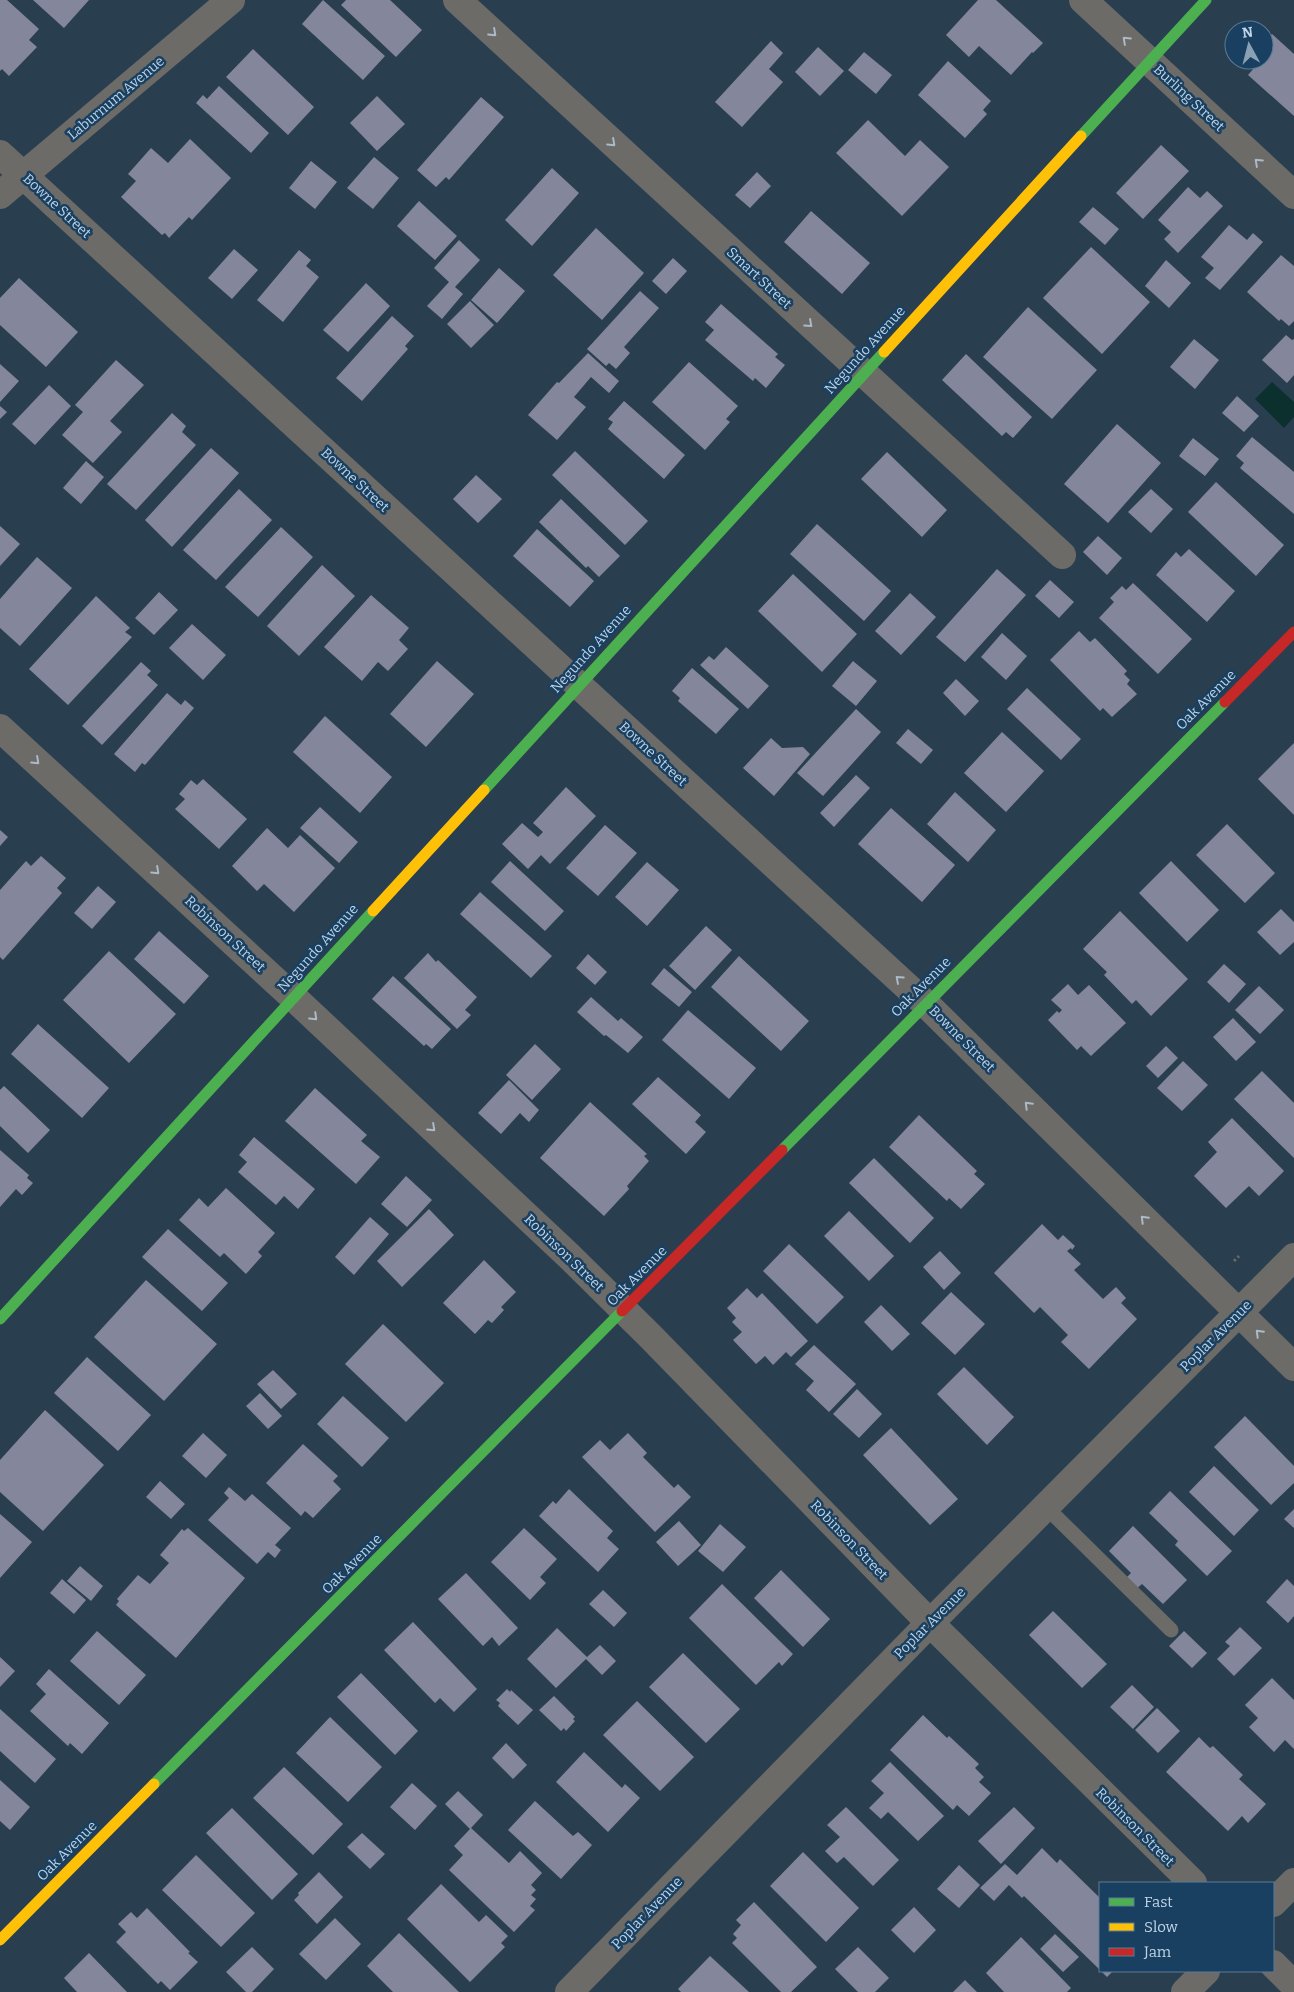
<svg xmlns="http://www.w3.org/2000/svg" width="1294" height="1992" font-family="Bitter,serif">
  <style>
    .water { fill: #0c302e }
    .building { fill: #84879c }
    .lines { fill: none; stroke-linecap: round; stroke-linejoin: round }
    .path { stroke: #676a6b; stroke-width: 3; stroke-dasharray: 2.5 2.5; stroke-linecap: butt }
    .lane { stroke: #6d6b68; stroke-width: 15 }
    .street { stroke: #6d6b68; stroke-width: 28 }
    .fast { stroke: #4caf50; stroke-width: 11 }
    .slow { stroke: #ffc107; stroke-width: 11 }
    .jam { stroke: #c62828; stroke-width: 11 }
    .oneway { stroke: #aabac8 }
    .labels { text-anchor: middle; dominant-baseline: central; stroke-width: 5; stroke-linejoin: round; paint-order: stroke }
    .street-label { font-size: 14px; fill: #bfd4e8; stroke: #194060 }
  </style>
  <rect width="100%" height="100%" fill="#293f50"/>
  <path class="water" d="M1272,382L1294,402V417L1284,428L1255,399Z"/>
  <path class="building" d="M0,0H7L39,29L29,40L37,47L9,76L2,69L0,71Z
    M33,0H89L64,28Z
    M323,0L385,56L363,80L302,24Z
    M346,0H390L422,30L396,57L341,5Z
    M978,0H996L1043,43L1033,53L1032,52L1011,75L979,46L969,57L946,35Z
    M1272,34L1294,54V116L1248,75L1261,60H1264L1266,54L1264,52V43Z
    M771,41L783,53L769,69L783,82L742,127L715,102Z
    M818,47L844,71L820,96L795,72Z
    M253,49L314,107L288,135L226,77Z
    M864,52L892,75L876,94L848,70Z
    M948,61L991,101L983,110L987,114L965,138L918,95Z
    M219,86L269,133L251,153L196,103L203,95L207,99Z
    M377,96L405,124L377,151L350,123Z
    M481,97L504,117L449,180L446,177L436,187L417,170Z
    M868,120L905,156L920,140L949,167L902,216L836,153Z
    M190,139L231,178L192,220L189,217L169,238L165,233L162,235L121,197L136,181L128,174L151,148L168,163Z
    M1161,145L1189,171L1143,219L1116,193Z
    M374,157L399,178L373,209L347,188Z
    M311,161L337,182L315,209L289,188Z
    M552,168L579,193L532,246L505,220Z
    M757,172L771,186L750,208L735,195Z
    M1188,187L1200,198L1207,191L1223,206L1178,253L1164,239L1171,232L1158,220Z
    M419,201L457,236L435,260L397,226Z
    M1093,207L1119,229L1105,245L1079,222Z
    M811,211L870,263L842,294L784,242Z
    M1229,225L1247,240L1253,233L1263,242L1220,290L1205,278L1214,268L1201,257Z
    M596,228L644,273L602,320L553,275Z
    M459,240L480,260L455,287L463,294L442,319L427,306L449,282L434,268Z
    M1091,247L1150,302L1102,354L1043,298Z
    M234,249L258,270L232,299L208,278Z
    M299,250L311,260L306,266L319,277L283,322L257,300Z
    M1281,255L1294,266V321L1289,326L1281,319L1279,321L1247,292Z
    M673,258L687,271L666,294L652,281Z
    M1166,260L1191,283L1169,308L1145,286Z
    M499,268L525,291L497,323L471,300Z
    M19,278L78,332L46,367L0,325V298Z
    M366,283L390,306L348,352L323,330Z
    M640,291L659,308L624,347L630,353L616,369L609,363L606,366L587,349Z
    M470,301L494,325L471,348L447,324Z
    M721,304L778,354L775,357L785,365L766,388L755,378L753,381L705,340L714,330L705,322Z
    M1028,307L1097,370L1052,419L983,357Z
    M392,316L414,336L405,346L408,349L362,401L336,378Z
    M1286,335L1292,340L1294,339V375L1287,383L1262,360Z
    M1194,339L1219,360L1195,389L1170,367Z
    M588,353L619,381L609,393L591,377L574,397L586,407L557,440L528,415L557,382L559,383Z
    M966,354L1032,417L1013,438L1006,432L1002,436L942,380Z
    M116,360L144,385L110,421L122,432L93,463L62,435L83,412L75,405Z
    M689,362L738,406L726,419L730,422L705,450L652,402Z
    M0,364L19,381L0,402Z
    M49,385L71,406L35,445L12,424Z
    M1237,396L1259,416L1244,432L1222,413Z
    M624,401L685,455L664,479L608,429L613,422L608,419Z
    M0,406L7,412L0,419Z
    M172,413L186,426L182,432L196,445L136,510L107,484Z
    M1117,424L1161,463L1108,523L1064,484Z
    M1252,437L1294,472V514L1240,468L1244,463L1236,456Z
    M1193,438L1219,459L1205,476L1179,456Z
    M211,448L239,473L172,547L145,520Z
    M575,451L648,521L625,545L552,475Z
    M887,452L947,510L922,537L861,479Z
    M86,461L104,477L81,504L63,488Z
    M476,475L502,499L478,523L453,499Z
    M1216,482L1284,545L1256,576L1188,512Z
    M239,489L272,520L216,580L183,550Z
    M1151,489L1173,509L1151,533L1128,512Z
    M561,499L620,556L599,577L588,566L586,568L539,522Z
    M817,524L891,591L864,621L790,554Z
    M0,526L20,544L0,566Z
    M281,527L313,557L258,617L225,587Z
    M537,529L594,581L570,607L513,556Z
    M1098,536L1122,558L1107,575L1083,552Z
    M1189,549L1235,591L1207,622L1156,575L1176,552L1181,557Z
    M37,557L72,588L20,646L0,628V599Z
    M322,565L355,596L299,656L267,626Z
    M997,569L1026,595L965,662L936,637Z
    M793,574L857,634L822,672L758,611Z
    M1050,580L1074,602L1059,618L1035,596Z
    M1133,583L1192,639L1158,674L1099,618L1114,602L1110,598L1122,586L1126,590Z
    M159,592L178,610L154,635L135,618Z
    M910,593L936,617L901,655L875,631Z
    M371,595L409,628L399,640L408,649L388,671L378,662L362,681L324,647Z
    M96,596L130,628L125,632L132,637L68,705L29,669Z
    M192,624L226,655L203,680L169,648Z
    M1079,631L1090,642L1095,638L1127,671L1124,674L1130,680L1127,684L1137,694L1112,717L1103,708L1100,711L1050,660Z
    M1002,633L1027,656L1006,680L981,657Z
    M726,647L769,686L748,709L700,665L709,656L714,660Z
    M437,661L474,694L426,747L390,714Z
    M853,661L877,681L856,706L832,686Z
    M141,662L151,671L147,675L158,685L102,745L82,726Z
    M692,668L739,709L716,734L678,701L680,698L672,691Z
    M956,679L979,701L965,716L943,693Z
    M1027,688L1081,739L1061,760L1007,709Z
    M167,693L181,705L185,700L194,708L145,765L142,763L135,772L114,754Z
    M856,709L881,732L823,796L797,773Z
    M325,716L392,777L360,813L293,752Z
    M908,729L933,750L921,764L896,743Z
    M1002,732L1044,771L1006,812L964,773Z
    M771,738L782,748L803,747L810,754L774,796L743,768Z
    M1294,743V815L1258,779Z
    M856,775L870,788L834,827L820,813Z
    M203,779L247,819L219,849L175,809L185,799L179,794L191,780L197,785Z
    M566,787L596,816L550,864L541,855L528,869L502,844L522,823L538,837L543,832L533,823Z
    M955,792L996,830L968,862L927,824Z
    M320,807L358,842L339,863L300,828Z
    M891,808L955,865L922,902L858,844Z
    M1227,824L1275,873L1245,903L1196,855Z
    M605,825L637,853L598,896L566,868Z
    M267,828L288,848L300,835L335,868L294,912L264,884L257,891L232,866Z
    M0,830L8,837L0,846Z
    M41,856L66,878L57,888L62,893L3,960L0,957V890L26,861L31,866Z
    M510,861L564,911L545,931L491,882Z
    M1171,861L1219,910L1187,942L1139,893Z
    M647,862L679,890L647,926L615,897Z
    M98,886L116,902L92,929L74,913Z
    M480,892L552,956L531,978L460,914Z
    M1281,909L1294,922V942L1280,955L1257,932Z
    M1120,911L1188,979L1151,1016L1136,1000L1132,1004L1104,975L1107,972L1083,949Z
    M706,926L732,950L695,990L669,966Z
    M159,931L209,976L184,1004L134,959Z
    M109,951L176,1014L129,1063L63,1000Z
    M428,953L436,962L438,960L477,997L465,1010L471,1015L457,1029L404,978Z
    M588,954L607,972L595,985L576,968Z
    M739,956L809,1021L781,1051L711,987Z
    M1224,964L1246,984L1229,1003L1207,982Z
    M664,968L692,992L679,1007L651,984Z
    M393,976L451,1029L432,1049L426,1044L424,1046L372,999Z
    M1068,984L1078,995L1089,985L1126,1023L1091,1056L1081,1046L1077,1050L1048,1020L1057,1011L1059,1013L1062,1010L1051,1000Z
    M1259,986L1284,1010L1260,1034L1235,1010Z
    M591,997L618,1021L621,1018L643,1037L628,1053L606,1035L604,1036L577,1012Z
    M688,1010L756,1068L729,1099L662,1040Z
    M1233,1018L1256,1042L1236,1061L1213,1037Z
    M38,1024L109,1088L82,1118L11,1054Z
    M535,1044L561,1069L532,1100L506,1075Z
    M1166,1046L1178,1058L1158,1078L1146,1066Z
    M1183,1061L1208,1085L1182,1111L1157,1088Z
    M1262,1071L1294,1103V1158L1234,1099Z
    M658,1077L701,1115L695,1122L706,1132L686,1154L632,1104Z
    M509,1080L539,1110L529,1122L520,1113L501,1134L478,1113Z
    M4,1086L50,1130L28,1153L0,1126V1090Z
    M315,1088L367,1135L361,1141L380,1157L356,1184L285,1121Z
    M590,1102L647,1154L644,1156L649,1161L627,1186L629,1189L604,1216L540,1158Z
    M919,1115L977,1171L974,1174L985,1184L961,1209L949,1198L947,1201L889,1147Z
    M1232,1118L1284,1171L1259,1196L1249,1186L1226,1208L1194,1176L1217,1152L1208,1142Z
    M254,1137L315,1189L298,1209L284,1196L276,1205L238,1172L247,1162L239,1155Z
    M0,1150L29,1175L27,1178L33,1183L22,1195L16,1189L0,1207Z
    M874,1158L934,1218L910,1243L849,1183Z
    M406,1176L432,1200L407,1227L381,1204Z
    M226,1188L275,1233L258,1252L262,1256L246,1274L224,1253L220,1257L179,1220L199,1198L208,1207Z
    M429,1209L454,1235L402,1287L377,1261Z
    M849,1211L894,1256L869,1281L824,1236Z
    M370,1217L389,1234L354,1275L335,1257Z
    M1042,1224L1058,1240L1063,1235L1075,1246L1072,1250L1071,1248L1067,1251L1081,1264L1074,1270L1103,1299L1116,1287L1126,1298L1121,1303L1137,1319L1089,1369L1061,1342L1068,1335L1040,1307L1034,1313L994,1273Z
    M168,1229L228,1283L202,1311L142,1257Z
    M789,1244L844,1297L817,1324L763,1271Z
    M940,1251L961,1273L944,1290L923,1267Z
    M484,1260L516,1292L501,1307L504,1310L492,1323L488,1320L475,1334L443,1303Z
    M146,1280L217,1344L164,1401L94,1337Z
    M747,1288L757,1298L762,1293L808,1341L791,1357L786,1352L773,1365L765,1356L756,1364L733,1340L742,1332L732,1322L736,1318L727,1308Z
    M951,1292L985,1324L955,1355L921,1323Z
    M881,1305L910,1334L892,1351L864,1322Z
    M383,1324L444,1383L406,1422L345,1364Z
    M814,1345L856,1384L829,1412L806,1390L814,1381L795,1364Z
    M87,1357L151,1415L118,1451L54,1393Z
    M964,1367L1014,1417L987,1445L937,1394Z
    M273,1370L297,1394L281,1409L257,1384Z
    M857,1389L882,1414L859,1438L833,1414Z
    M260,1393L282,1416L268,1429L246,1406Z
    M343,1396L389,1438L362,1467L317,1424Z
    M45,1410L104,1465L43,1531L0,1492V1460Z
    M1245,1416L1294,1466V1483L1271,1505L1214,1447Z
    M891,1428L958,1499L930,1525L863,1455Z
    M203,1433L227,1455L206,1478L182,1456Z
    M628,1433L647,1453L643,1457L674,1488L678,1484L691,1497L655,1532L582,1457L600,1440L610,1450Z
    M303,1444L338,1476L333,1481L341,1489L313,1518L305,1511L301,1516L266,1483Z
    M1214,1466L1259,1510L1234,1536L1189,1492Z
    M160,1481L185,1504L171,1519L146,1497Z
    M229,1487L245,1501L252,1494L291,1528L275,1545L281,1550L275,1558L268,1552L257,1564L208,1520L229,1498L224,1493Z
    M569,1489L613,1531L607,1538L619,1549L598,1572L539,1516L553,1501L556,1504Z
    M1170,1491L1232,1551L1207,1576L1175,1545L1178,1541L1149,1513Z
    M1294,1509V1528L1284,1519Z
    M0,1514L32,1542L0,1578Z
    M679,1521L701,1545L678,1566L656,1542Z
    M720,1524L746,1547L723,1572L698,1551Z
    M1133,1526L1187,1580L1163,1604L1142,1584L1135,1590L1125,1579L1131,1573L1109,1551Z
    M188,1528L245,1578L176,1658L116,1605L119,1601L117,1599L138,1575L150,1584L169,1563L160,1555L182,1529L184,1531Z
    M524,1528L557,1559L540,1577L546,1583L530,1600L491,1562Z
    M80,1566L103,1586L91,1601L67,1581Z
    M781,1570L830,1619L803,1647L754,1598Z
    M466,1573L518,1628L499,1646L492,1637L483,1646L438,1599Z
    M62,1579L86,1600L74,1614L50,1593Z
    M1287,1579L1294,1586V1616L1288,1623L1266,1602Z
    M722,1584L793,1654L782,1666L779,1662L756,1685L689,1618Z
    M603,1590L627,1613L614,1627L589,1604Z
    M1053,1611L1107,1664L1082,1688L1029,1635Z
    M413,1622L477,1689L454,1712L440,1698L435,1703L384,1650Z
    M1240,1627L1262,1648L1234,1676L1217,1659L1230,1646L1225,1642Z
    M557,1628L587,1657L600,1645L616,1661L602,1675L586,1659L556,1688L527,1659Z
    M97,1631L146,1675L119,1705L70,1661Z
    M1184,1631L1207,1653L1192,1668L1169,1646Z
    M683,1653L740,1709L706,1743L649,1687Z
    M0,1657L15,1671L0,1687Z
    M49,1669L109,1723L82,1754L70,1743L68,1746L30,1711L46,1694L36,1684Z
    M361,1673L418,1731L395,1755L337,1697Z
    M1272,1678L1294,1700V1749L1285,1740L1274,1752L1249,1727L1258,1718L1245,1705Z
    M1132,1685L1154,1707L1133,1729L1110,1707Z
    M507,1689L510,1692L511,1690L533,1710L518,1725L498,1706L500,1703L496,1700Z
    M554,1696L575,1717L573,1719L575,1721L566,1731L564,1728L561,1731L539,1710Z
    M637,1701L694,1757L660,1791L603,1735Z
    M1157,1708L1180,1731L1158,1753L1135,1730Z
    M0,1709L56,1759L35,1783L0,1751Z
    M923,1715L947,1738L949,1736L979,1764L975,1768L984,1777L979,1782L991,1793L969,1816L957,1805L953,1810L890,1750Z
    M330,1717L382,1767L348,1802L296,1753Z
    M1199,1737L1210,1748L1213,1746L1243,1775L1239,1779L1266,1804L1248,1823L1242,1816L1228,1831L1166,1772Z
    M506,1743L527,1765L513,1779L492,1758Z
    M584,1752L622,1788L625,1784L640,1798L608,1832L556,1782Z
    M890,1762L944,1816L918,1841L888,1812L881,1819L869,1808L884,1793L871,1781Z
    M284,1767L343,1824L313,1855L253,1798Z
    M0,1780L30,1807L10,1830L0,1821Z
    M412,1783L437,1806L415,1830L390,1807Z
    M458,1791L483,1815L471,1828L509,1863L520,1851L542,1873L531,1885L536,1890L531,1895L536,1899L530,1906L535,1910L514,1932L449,1870L463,1855L454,1846L470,1829L445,1804Z
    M535,1801L573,1836L578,1832L592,1845L561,1879L508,1830Z
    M846,1807L899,1860L873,1886L844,1857L837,1863L825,1851L840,1837L827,1825Z
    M1014,1807L1035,1828L1001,1864L978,1841Z
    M232,1808L298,1874L272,1900L206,1833Z
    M362,1833L385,1854L370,1869L347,1847Z
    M1042,1848L1057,1863L1060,1859L1100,1898V1970L1024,1896L1022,1898L1009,1885L994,1901L980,1888L1005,1864L1017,1875Z
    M803,1852L859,1908L826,1942L770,1886Z
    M196,1855L255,1913L221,1947L162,1890Z
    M959,1865L980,1885L959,1908L937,1889Z
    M319,1872L343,1897L317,1924L294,1900L299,1895L298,1893Z
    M441,1884L479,1922L486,1915L508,1936L501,1943L505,1947L470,1982L407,1919Z
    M754,1902L817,1967L791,1992H781L732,1943L737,1938L733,1934L741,1925L736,1920Z
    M914,1907L936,1930L914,1953L891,1930Z
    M147,1908L190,1952L188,1953L198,1962L170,1990L161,1981L158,1984L116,1942L126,1932L118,1924L131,1912L137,1918Z
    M335,1918L361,1944L326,1980L299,1954Z
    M399,1933L459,1992H393L367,1966Z
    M1055,1934L1079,1957L1063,1972L1040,1949Z
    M1021,1937L1071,1988L1067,1992H1004L986,1973Z
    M252,1947L274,1969L252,1992H246L226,1972Z
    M858,1947L889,1978L875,1992H858L835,1969Z
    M89,1953L127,1992H77L64,1978Z
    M710,1956L749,1992H681L678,1989Z
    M1101,1971H1113L1107,1977Z
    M965,1980L977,1992H953Z"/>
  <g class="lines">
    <path class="path" d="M1234,1261L1239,1256"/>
    <path class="lane" d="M1046,1507L1171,1630"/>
    <path class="street" d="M457,0L1062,555
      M1083,0L1294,195
      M0,154L926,1004L1294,1367
      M0,195L231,0
      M0,728L293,997L569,1256L651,1337L930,1623L1193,1883
      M1273,1903L1294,1882
      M1273,1964L1294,1985
      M569,1992L930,1623L1294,1257
      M1185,1992L1206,1971"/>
    <path class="fast" d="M1081,136L1206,0
      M484,790L884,352
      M782,1150L1225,702
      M0,1319L373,911
      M154,1784L622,1311"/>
    <path class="slow" d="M884,352L1081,136
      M373,911L484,790
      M0,1940L154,1784"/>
    <path class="jam" d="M1225,702L1294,632
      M622,1311L782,1150"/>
  </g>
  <defs><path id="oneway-chevron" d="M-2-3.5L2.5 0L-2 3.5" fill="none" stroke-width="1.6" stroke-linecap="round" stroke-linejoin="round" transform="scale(1.25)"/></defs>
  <g class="oneway">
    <use href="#oneway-chevron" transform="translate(493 33) rotate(43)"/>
    <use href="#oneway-chevron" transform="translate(1126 40) rotate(-137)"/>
    <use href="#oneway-chevron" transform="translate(612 143) rotate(43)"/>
    <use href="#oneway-chevron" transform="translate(1258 162) rotate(-137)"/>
    <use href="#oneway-chevron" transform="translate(809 324) rotate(42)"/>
    <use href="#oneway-chevron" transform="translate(36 761) rotate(43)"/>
    <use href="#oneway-chevron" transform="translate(156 871) rotate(43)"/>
    <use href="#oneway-chevron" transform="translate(899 979) rotate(-138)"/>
    <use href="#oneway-chevron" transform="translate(314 1017) rotate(44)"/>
    <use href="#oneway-chevron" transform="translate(1028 1105) rotate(-135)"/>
    <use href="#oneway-chevron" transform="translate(432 1128) rotate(43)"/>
    <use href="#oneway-chevron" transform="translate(1144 1219) rotate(-135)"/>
    <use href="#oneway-chevron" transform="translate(1259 1333) rotate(-135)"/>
  </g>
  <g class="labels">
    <g class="street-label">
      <text transform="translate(116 98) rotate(-40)">Laburnum Avenue</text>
      <text transform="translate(1189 98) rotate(43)">Burling Street</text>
      <text transform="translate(57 206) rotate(43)">Bowne Street</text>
      <text transform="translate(759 278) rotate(43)">Smart Street</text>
      <text transform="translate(865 350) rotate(-48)">Negundo Avenue</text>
      <text transform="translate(355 480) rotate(43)">Bowne Street</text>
      <text transform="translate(591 649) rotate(-48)">Negundo Avenue</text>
      <text transform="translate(1206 700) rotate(-45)">Oak Avenue</text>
      <text transform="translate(653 754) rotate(43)">Bowne Street</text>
      <text transform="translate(225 934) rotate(43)">Robinson Street</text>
      <text transform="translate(318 948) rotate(-48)">Negundo Avenue</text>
      <text transform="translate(921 987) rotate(-45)">Oak Avenue</text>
      <text transform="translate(962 1039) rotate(45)">Bowne Street</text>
      <text transform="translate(564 1253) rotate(44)">Robinson Street</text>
      <text transform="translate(637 1276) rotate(-45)">Oak Avenue</text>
      <text transform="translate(1216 1336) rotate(-45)">Poplar Avenue</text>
      <text transform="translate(849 1540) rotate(46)">Robinson Street</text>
      <text transform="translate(352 1564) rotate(-45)">Oak Avenue</text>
      <text transform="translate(930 1623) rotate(-45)">Poplar Avenue</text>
      <text transform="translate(1135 1827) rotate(45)">Robinson Street</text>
      <text transform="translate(67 1851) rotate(-45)">Oak Avenue</text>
      <text transform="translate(647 1913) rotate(-46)">Poplar Avenue</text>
    </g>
  </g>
  <rect x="1099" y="1882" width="175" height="90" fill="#194060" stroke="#5b7b96"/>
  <rect x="1109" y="1898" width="25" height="8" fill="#4caf50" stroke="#5b7b96"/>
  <text x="1144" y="1907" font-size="15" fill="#bfd4e8">Fast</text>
  <rect x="1109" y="1923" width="25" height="8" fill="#ffc107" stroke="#5b7b96"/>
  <text x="1144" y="1932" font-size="15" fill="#bfd4e8">Slow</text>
  <rect x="1109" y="1948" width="25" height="8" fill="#c62828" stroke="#5b7b96"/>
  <text x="1144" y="1957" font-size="15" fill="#bfd4e8">Jam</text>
  <g transform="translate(1249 45) rotate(353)"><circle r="24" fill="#194060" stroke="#5b7b96"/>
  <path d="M0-4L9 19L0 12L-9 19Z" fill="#8aa0b3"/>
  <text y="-8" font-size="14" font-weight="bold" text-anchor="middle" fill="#bfd4e8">N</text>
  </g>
</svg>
